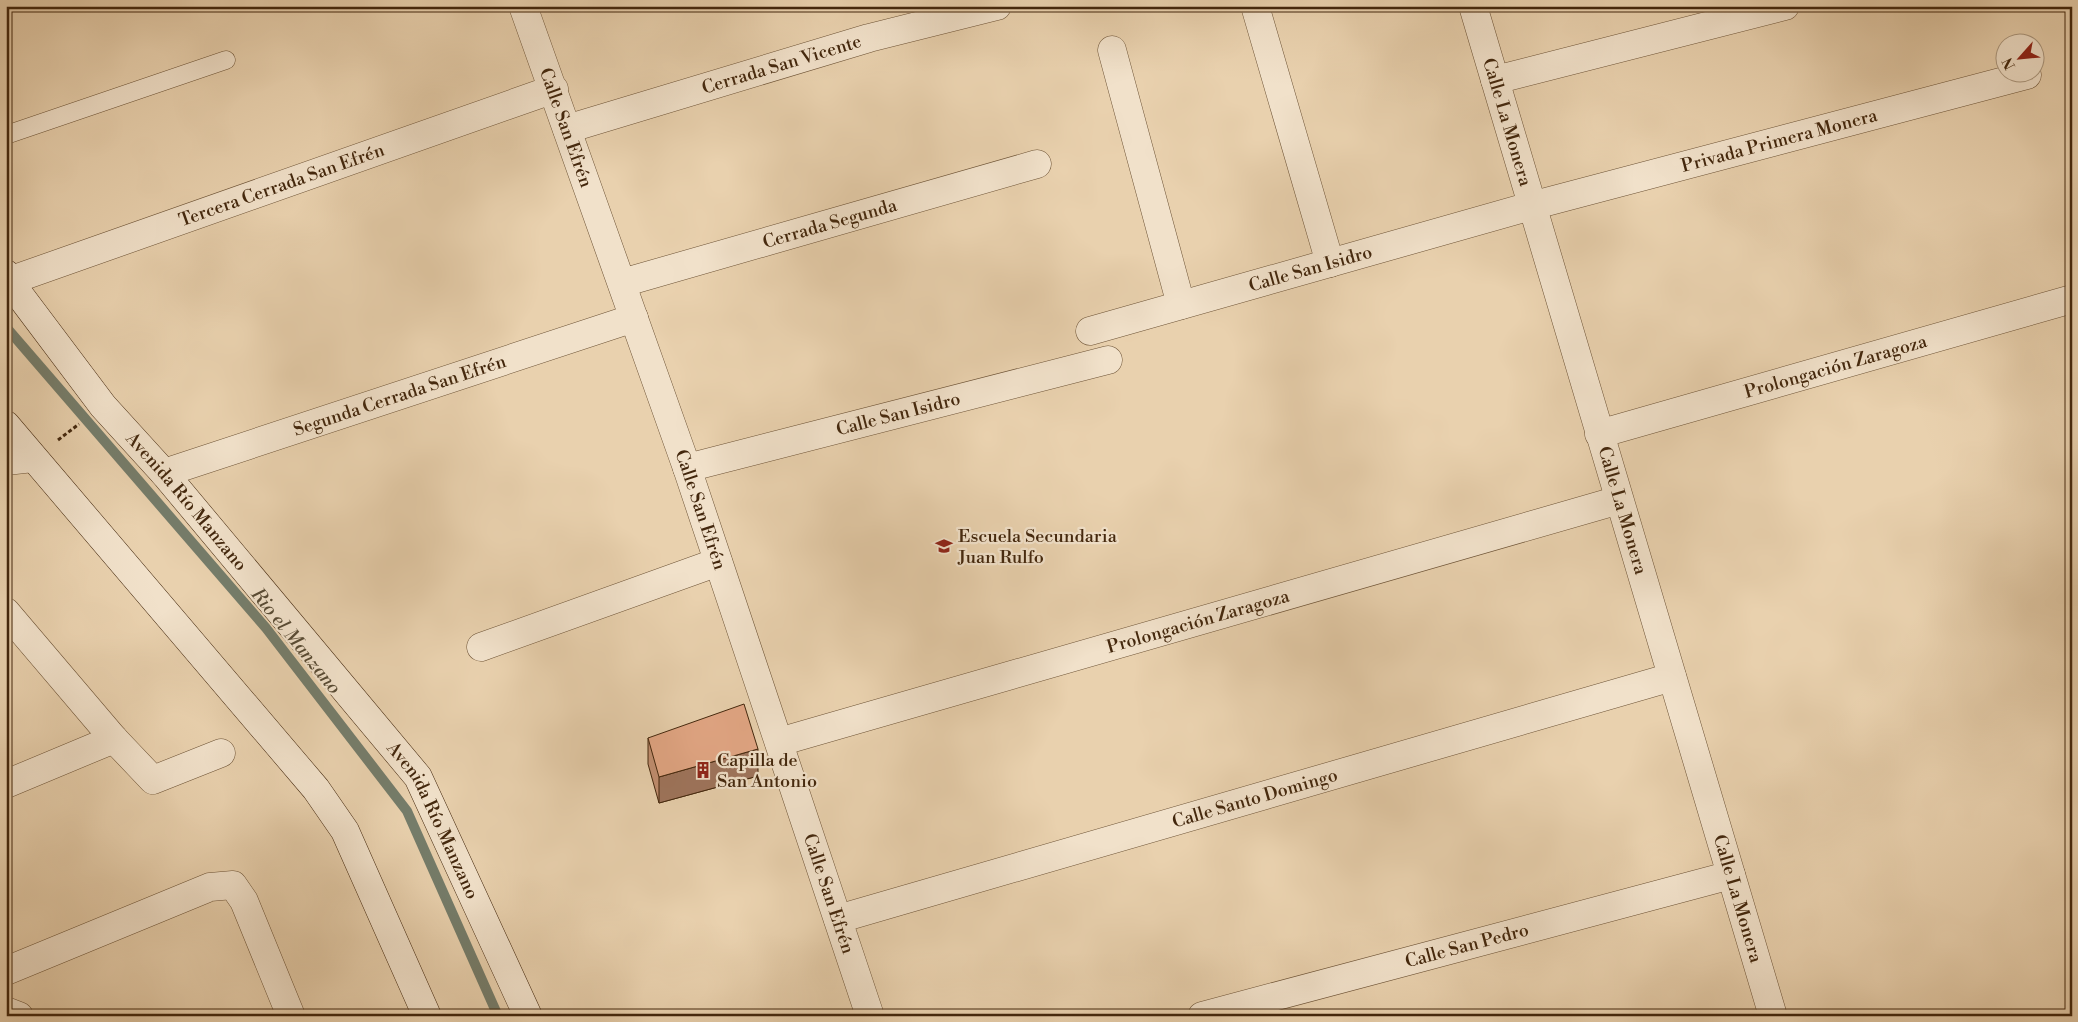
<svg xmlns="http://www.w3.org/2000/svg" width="2078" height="1022" font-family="'Libre Bodoni',serif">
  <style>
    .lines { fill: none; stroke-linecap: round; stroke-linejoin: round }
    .stream { stroke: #757d6b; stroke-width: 10 }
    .lane-casing { stroke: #6c5235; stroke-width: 19 }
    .street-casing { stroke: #6c5235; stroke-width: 29 }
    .secondary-casing { stroke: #43270d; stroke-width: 29 }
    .path { stroke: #43270d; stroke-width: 3; stroke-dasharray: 4 2.5; stroke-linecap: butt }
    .lane { stroke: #f1e1ca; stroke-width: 18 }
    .street { stroke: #f1e1ca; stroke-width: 28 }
    .secondary { stroke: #f1e1ca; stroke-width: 28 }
    .wall { fill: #c39072; stroke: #43270d }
    .shaded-wall { fill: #9f755d; stroke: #43270d }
    .building { fill: #e3a785; stroke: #43270d }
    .labels { text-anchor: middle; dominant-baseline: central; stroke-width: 4.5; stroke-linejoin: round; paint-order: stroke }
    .street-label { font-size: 18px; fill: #43270d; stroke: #f1e1ca }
    .poi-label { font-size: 18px; fill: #43270d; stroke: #f1e1ca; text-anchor: start }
    .water-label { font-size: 19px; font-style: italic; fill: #584b34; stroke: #f1e1ca }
  </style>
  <rect width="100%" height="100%" fill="#e9d1ae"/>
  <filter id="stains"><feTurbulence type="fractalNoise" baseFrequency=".004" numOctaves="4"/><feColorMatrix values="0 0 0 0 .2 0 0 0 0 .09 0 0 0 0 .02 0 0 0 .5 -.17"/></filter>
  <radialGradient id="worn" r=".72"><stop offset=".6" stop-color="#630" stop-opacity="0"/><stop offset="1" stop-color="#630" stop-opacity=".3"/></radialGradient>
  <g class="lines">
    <path class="stream" d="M6,327L266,628L407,811L498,1016"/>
    <g class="lane-casing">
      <path id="lane" d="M6,135L226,60"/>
    </g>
    <g class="street-casing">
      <g id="street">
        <path id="s1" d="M523,6L687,468L870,1016"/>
        <path d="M1255,6L1330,263"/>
        <path id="s2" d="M1473,6L1773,1016"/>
        <path d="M1112,50L1181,305"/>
        <path d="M1495,80L1785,6"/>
        <path id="s3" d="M567,129L869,38L997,6"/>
        <path id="s4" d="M9,281L554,89"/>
        <path id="s5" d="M622,283L1037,164"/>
        <path id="s6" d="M1090,331L1531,206L2027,75"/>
        <path id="s7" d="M1599,434L2072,299"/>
        <path d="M6,461L33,458"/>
        <path id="s8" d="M687,468L1108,360"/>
        <path id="s9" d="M164,473L634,318"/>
        <path d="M6,612L114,739L153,780L221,753"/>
        <path d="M481,647L718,562"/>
        <path id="s10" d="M779,742L1619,500"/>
        <path d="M6,784L114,739"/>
        <path id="s11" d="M838,919L1672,677"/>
        <path d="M6,971L210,887L233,885L244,901L291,1016"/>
        <path d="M6,1011L19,1016"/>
        <path id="s12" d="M1202,1016L1731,875"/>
      </g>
    </g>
    <g class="secondary-casing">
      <g id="secondary">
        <path id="s13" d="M6,274L9,281L103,406L164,473L418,777L528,1016"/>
        <path d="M6,425L316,789L345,831L427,1016"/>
      </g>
    </g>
    <path class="path" d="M58,440L79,424"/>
    <use href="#lane" class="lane"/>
    <use href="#street" class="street"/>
    <use href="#secondary" class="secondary"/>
  </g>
  <path class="wall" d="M648,738L758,776L659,803L648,764Z"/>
  <path class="shaded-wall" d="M758,749V776L659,803V777Z"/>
  <path class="building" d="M744,704L758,749L659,777L648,738Z"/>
  <defs>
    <g id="school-bare" transform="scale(1.35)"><path d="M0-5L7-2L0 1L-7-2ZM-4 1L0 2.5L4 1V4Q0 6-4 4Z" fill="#8f2418" stroke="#f1e1ca" stroke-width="2.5" paint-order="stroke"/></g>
    <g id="building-bare" transform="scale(1.35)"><path d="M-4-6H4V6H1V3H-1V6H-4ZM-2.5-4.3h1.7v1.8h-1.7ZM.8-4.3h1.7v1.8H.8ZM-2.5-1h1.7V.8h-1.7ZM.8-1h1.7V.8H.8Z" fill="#8f2418" stroke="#f1e1ca" stroke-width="2.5" paint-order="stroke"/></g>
  </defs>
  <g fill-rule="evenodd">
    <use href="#school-bare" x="944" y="546"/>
    <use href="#building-bare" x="703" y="770"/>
  </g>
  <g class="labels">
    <g class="street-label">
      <text stroke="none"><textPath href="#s3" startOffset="224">Cerrada San Vicente</textPath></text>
      <text stroke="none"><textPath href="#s2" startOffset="121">Calle La Monera</textPath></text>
      <text stroke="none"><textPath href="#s1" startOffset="129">Calle San Efrén</textPath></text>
      <text stroke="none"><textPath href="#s6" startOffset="715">Privada Primera Monera</textPath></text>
      <text stroke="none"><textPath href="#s4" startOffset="289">Tercera Cerrada San Efrén</textPath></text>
      <text stroke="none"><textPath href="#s5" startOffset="216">Cerrada Segunda</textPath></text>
      <text stroke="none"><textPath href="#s6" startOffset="229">Calle San Isidro</textPath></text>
      <text stroke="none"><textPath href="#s7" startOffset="246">Prolongación Zaragoza</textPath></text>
      <text stroke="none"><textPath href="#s9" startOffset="248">Segunda Cerrada San Efrén</textPath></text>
      <text stroke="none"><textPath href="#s8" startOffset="218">Calle San Isidro</textPath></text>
      <text stroke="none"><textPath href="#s13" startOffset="291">Avenida Río Manzano</textPath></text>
      <text stroke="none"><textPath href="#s1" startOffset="534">Calle San Efrén</textPath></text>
      <text stroke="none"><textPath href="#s2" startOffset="526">Calle La Monera</textPath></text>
      <text stroke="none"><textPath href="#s10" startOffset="436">Prolongación Zaragoza</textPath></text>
      <text stroke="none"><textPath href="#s11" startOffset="434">Calle Santo Domingo</textPath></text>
      <text stroke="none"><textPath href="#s13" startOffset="696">Avenida Río Manzano</textPath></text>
      <text stroke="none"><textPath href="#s1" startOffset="939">Calle San Efrén</textPath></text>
      <text stroke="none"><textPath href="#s2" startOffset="931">Calle La Monera</textPath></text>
      <text stroke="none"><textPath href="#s12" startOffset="274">Calle San Pedro</textPath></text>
    </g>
    <g class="poi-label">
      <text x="958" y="536">Escuela Secundaria<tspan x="958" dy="21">Juan Rulfo</tspan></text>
      <text x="717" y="760">Capilla de<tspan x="717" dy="21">San Antonio</tspan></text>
    </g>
    <g class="water-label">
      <text transform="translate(296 641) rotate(51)">Rio el Manzano</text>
    </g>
  </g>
  <rect width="2078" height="1022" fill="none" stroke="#e9d1ae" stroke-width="25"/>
  <rect x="8" y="8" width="2063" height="1007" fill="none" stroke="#43270d" stroke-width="2.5"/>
  <rect x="12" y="12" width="2053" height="997" fill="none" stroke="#43270d"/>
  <g transform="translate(2020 58) rotate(243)"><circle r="24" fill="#f1e1ca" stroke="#ab977e"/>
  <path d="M0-4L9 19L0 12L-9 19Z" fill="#8f2418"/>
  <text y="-8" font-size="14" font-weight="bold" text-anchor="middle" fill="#43270d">N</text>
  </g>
  <rect width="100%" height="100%" filter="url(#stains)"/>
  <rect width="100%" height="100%" fill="url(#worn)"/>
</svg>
